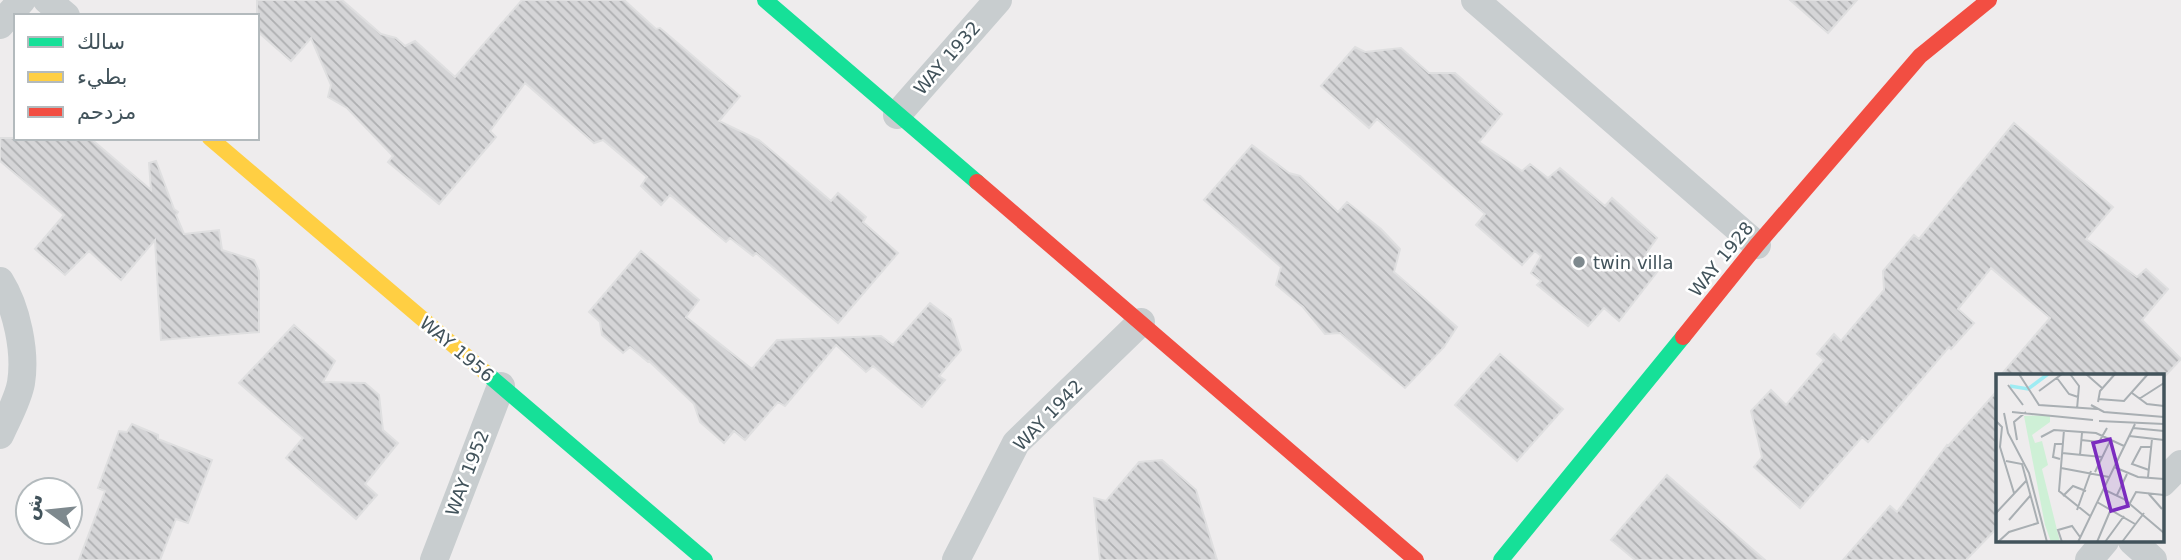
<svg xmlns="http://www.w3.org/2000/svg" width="2181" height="560" font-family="'DejaVu Sans','Noto Sans Arabic',sans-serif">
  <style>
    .building { fill: url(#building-back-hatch); stroke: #dfdfe0; stroke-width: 2 }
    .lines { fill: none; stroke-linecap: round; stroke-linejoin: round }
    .street { stroke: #c8cdcf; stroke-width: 28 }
    .fast { stroke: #16e098; stroke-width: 16 }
    .slow { stroke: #ffcf43; stroke-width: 16 }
    .jam { stroke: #f24e42; stroke-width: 16 }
    .poi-dot { fill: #7e898e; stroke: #fff; stroke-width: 2.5 }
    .labels { text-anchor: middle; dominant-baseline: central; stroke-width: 5; stroke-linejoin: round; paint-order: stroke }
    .street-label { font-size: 18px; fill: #42535b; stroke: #fff }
    .poi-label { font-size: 18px; fill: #42535b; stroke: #fff; text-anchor: start }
    .inset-river { fill: none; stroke: #9eecf3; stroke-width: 3.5 }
    .inset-road { fill: none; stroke: #a9afb3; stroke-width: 2 }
    .view { fill: #7b2cbf; fill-opacity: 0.15; stroke: #7b2cbf; stroke-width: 3.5 }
    .inset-edge { fill: none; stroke: #42535b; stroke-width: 3.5 }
  </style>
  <defs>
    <pattern id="building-back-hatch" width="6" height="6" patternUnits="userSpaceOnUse" patternTransform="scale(1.75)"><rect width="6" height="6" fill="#d5d5d7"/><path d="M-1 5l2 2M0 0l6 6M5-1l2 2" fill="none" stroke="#aeafb1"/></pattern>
  </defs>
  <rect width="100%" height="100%" fill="#eeeced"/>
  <path class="building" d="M257,0H342L381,34L396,38L405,46L415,41L455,77L522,0H624L656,29L660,28L740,96L719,121L759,140L831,201L838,193L866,217L863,222L898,253L838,323L756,253L753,256L730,238L726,242L670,195L661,205L641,186L647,177L603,140L594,143L525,83L490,131L496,137L439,204L388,162L393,156L347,108L328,97L331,85L311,38L291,61L257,31Z
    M1790,0H1857L1828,33Z
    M1355,47L1365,52L1401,48L1429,73H1455L1502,114L1479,142L1522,171L1530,164L1548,178L1560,168L1605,206L1612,198L1657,238L1645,255L1661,267L1619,321L1604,308L1588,326L1537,285L1541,281L1531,273L1541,256L1535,251L1522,265L1476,225L1485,214L1377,119L1369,128L1321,86Z
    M2014,123L2113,207L2086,239L2137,277L2146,269L2168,289L2142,320L2181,359L2165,376H2000L2050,318L1991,268L1958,309L1974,323L1951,349L1949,347L1868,442L1862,437L1800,508L1754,467L1762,457L1751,411L1771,390L1786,405L1824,360L1817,354L1834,334L1841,341L1884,290L1883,271L1914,235L1919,239Z
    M0,138H90L151,190L149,163L156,161L174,209L178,212L176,215L184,234L219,230L222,250L254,260L259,271V332L161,340L155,240L121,280L89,251L65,275L35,249L64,215L0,161Z
    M1252,145L1289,173L1300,176L1338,212L1347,202L1381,229L1400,249L1394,272L1457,327L1444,347L1405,388L1340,333L1325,334L1303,307L1276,285L1281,267L1204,200Z
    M641,251L699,300L686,317L752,369L777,340L881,336L893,345L930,303L951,319L961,350L939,376L945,380L922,407L873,366L866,372L836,345L785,406L778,402L745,440L734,431L724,443L700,422L694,404L649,361L648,362L630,347L623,353L602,335L600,322L589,312Z
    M294,325L335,361L323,382L365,383L379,395L383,430L398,443L365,484L377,495L356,519L286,458L303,438L239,383Z
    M1500,354L1563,409L1517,461L1455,405Z
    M1997,391V528L1966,560H1843L1890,506L1897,512L1947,445L1948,446Z
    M132,424L158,435V439L212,460L188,523L176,519L160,560H79L105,491L98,488L119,431L127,432Z
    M1162,460L1196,490L1217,560H1100L1094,498L1106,501L1139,462Z
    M1667,475L1765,560H1635L1611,540Z"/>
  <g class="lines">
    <path class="street" d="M47,0L66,16
      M1475,0L1757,245
      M0,25L22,0
      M897,115L998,0
      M0,281C17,308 26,352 21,383C18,400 7,419 0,435
      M2162,483L2181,464
      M2132,541L2153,560
      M434,560L501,386
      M956,560L1016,443L1141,322
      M2089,560L2105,541"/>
    <path class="fast" d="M765,0L977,182
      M486,373L705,560
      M1501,560L1683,337"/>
    <path class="slow" d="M210,138L486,373"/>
    <path class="jam" d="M977,182L1416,560
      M1683,337L1757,245L1920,56L1989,0"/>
  </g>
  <circle class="poi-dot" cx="1579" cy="262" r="7"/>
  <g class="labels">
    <g class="street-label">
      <text transform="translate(947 58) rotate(-49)">WAY 1932</text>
      <text transform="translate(1721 259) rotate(-51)">WAY 1928</text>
      <text transform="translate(457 349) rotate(40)">WAY 1956</text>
      <text transform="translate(1048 415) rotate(-46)">WAY 1942</text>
      <text transform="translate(467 473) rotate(-69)">WAY 1952</text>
    </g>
    <g class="poi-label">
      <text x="1593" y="262">twin villa</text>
    </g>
  </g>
  <g transform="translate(1996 374)">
    <rect width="168" height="168" fill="#eeeced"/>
    <path d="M54,41V48L36,61L39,69L46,67L52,91L46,95L64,168H55L49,151L28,42Z" fill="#cef0d6"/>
    <path class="inset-river" d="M14,12L32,15L52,0"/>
    <path class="inset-road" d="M23,0L43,31L101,35M74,0L83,12L81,35M90,0L106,14M61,4L73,20L82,23M12,11L27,31M43,17L66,0M136,19L151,30L168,32M102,25L128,27L152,0M143,25L168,9M102,28L104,17L119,0M95,31L108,38L168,43M16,38L97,46M8,39L12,59L33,99L51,168M0,47L6,53L4,73L18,119M103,47L168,50M137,54L168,57M68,56L63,117L94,142M133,62L168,66M45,63L58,56L100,59L128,72M21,66L18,48L30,38M85,66L103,68L111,54M66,79L106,83M84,81L86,59M64,85L57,83L59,70H67M118,93L142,103L168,105M65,94L113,103M153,96L136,90L145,73H155M99,98L115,65M152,103L156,65M107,115L128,125L168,159M152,119L166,135M121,121L131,100M67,122L77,112L90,117M101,128L139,150M134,129L140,118L168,121M81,136L95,97M0,139L30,107M13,146L34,122M2,168L13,158L42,149L26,90L10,87M66,168L62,156L76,152L84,163M82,168L139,50M101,168L115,135M109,168L128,142M126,168L148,139"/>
    <path class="view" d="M114,65L132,132L115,137L97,69Z"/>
    <rect width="168" height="168" class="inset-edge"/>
  </g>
  <rect x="14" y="14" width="245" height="126" fill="#ffffff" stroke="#b3babd" stroke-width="2"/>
  <rect x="28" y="37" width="35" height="10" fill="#16e098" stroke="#b3babd" stroke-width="2"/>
  <text x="77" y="49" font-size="21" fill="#42535b">سالك</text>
  <rect x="28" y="72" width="35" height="10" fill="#ffcf43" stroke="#b3babd" stroke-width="2"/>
  <text x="77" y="84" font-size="21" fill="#42535b">بطيء</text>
  <rect x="28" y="107" width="35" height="10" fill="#f24e42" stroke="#b3babd" stroke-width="2"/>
  <text x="77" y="119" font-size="21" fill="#42535b">مزدحم</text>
  <g transform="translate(49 511) rotate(285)"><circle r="33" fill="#ffffff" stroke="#b3babd" stroke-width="2"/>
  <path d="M0-5L12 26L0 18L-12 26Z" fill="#7e898e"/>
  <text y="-10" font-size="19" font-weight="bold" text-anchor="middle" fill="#42535b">ش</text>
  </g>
</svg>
